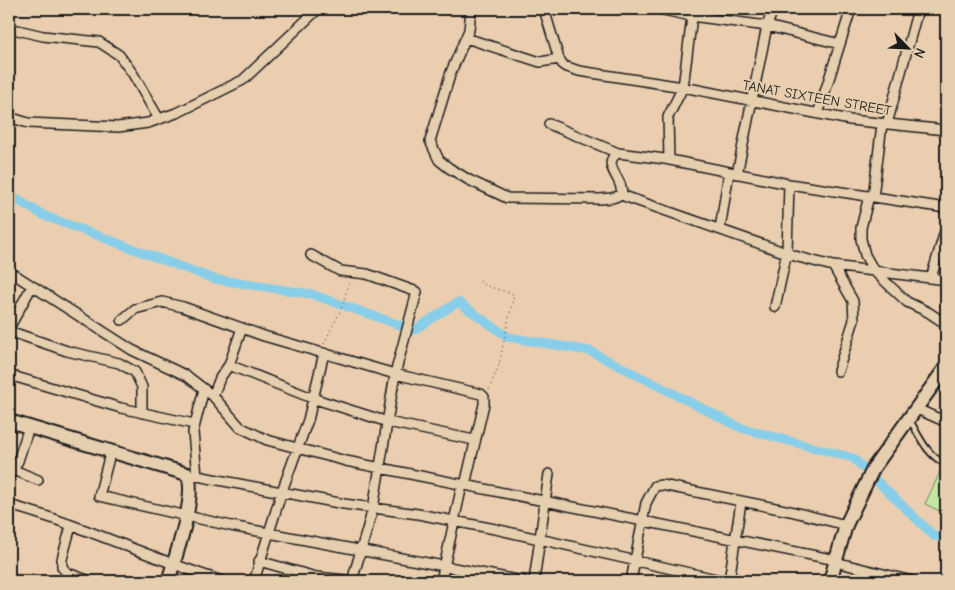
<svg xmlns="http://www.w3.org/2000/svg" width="955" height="590" font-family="'Comic Neue',sans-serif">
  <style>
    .green { fill: #c4e8a2; stroke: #70825f }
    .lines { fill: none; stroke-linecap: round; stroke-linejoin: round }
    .canal { stroke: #88cee9; stroke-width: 9 }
    .lane-casing { stroke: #1c1c1c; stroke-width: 8 }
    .street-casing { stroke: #1c1c1c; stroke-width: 12 }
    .secondary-casing { stroke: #1c1c1c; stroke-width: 16 }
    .path { stroke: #1c1c1c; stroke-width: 1; stroke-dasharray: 1 4; stroke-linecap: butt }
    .lane { stroke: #e6cfaf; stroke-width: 4.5 }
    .street { stroke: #e6cfaf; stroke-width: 9 }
    .secondary { stroke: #e6cfaf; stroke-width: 12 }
    .labels { text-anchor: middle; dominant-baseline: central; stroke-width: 4; stroke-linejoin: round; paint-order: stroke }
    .street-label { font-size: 14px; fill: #1c1c1c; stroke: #e6cfaf }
  </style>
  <rect width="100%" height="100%" fill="#ebceb0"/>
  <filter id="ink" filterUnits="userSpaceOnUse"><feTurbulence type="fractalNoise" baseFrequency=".02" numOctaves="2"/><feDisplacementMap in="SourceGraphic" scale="10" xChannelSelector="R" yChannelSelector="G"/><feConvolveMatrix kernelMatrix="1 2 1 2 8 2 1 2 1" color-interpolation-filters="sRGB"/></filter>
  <g filter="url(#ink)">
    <path class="green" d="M940,472L946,475V514L925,504Z"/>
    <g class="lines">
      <path class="canal" d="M9,195L45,216L214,279L311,294L414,330L458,302L508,337L590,351L741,428L853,458L934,536L946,539"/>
      <g class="lane-casing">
        <path id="lane" d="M910,420C919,436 928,457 946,464"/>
      </g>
      <g class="street-casing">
        <path id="street" d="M471,9L469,30L451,72L430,141L439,160L449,168L469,180L507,198L600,199L612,198L621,195C626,180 599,165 618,153L665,159L789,184L946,208
          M544,9L559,59L564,66L579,71L683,87L850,120L946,130
          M659,9L691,16L767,26L840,44
          M9,28L43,36L99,42L119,55L133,74L159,119
          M466,38L540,62L559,59
          M818,114L851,9
          M9,117L28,123L118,127L148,123L179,112L243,80L318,9
          M549,124L618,153
          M887,124L918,9
          M669,160L668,117L683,87L693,9
          M737,174L767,26L773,9
          M621,195L798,257L833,266L946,280
          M869,196L861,228V239L865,255L874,271L907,302L928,312L946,324
          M873,197L882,124
          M720,229L729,172
          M311,255L340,271L367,274L417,292L395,374L373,509L352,581
          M833,266L853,301L854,320L838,371
          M9,271L132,350L187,376L213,396L240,427L267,440L346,461L836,560
          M931,278L946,228
          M775,307L787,252L789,184
          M122,320L135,309L162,302L183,307L264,336L395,374L481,394L484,397V404L465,485
          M9,328L32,286
          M9,331L67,351L119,363L135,372L142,387V413
          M229,365L242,328
          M9,375L121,408L194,424
          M213,396L220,378L229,365L312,398L388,422L474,440
          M917,409L946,422
          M111,450L99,496L231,526L523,581
          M9,468L38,480
          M187,474L344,504L418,514L495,529L725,581
          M197,476L193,432L204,389
          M9,477L18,461L29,427
          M9,505C82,525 150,558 222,581
          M71,526L62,559V567L67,573L90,581
          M259,561L316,577L356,581
          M835,562L912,581
          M254,581L282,491L308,420L324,353
          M441,581L462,485
          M534,581L549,474
          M631,581L646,503L655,486L662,485L790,511L846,525
          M729,581L741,502"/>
      </g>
      <g class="secondary-casing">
        <path id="secondary" d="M9,421L187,474C198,493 175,559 168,581
          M830,581L846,525L874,467L946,367"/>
      </g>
      <path class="path" d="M480,281L486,286L514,294L499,365L489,390
        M324,344L341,309L350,280"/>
      <use href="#lane" class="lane"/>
      <use href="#street" class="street"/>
      <use href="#secondary" class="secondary"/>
    </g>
  </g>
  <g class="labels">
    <g class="street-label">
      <text transform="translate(817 98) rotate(10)">TANAT SIXTEEN STREET</text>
    </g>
  </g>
  <rect width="955" height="590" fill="none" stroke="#e6cfaf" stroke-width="30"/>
  <rect x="15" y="15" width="925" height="560" fill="none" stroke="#1c1c1c" stroke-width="2" filter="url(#ink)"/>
  <g transform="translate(908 48) rotate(114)" stroke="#e6cfaf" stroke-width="4" paint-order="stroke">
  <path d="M0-4L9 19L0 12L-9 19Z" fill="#1c1c1c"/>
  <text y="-8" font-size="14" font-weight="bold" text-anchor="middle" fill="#1c1c1c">N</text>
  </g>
</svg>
